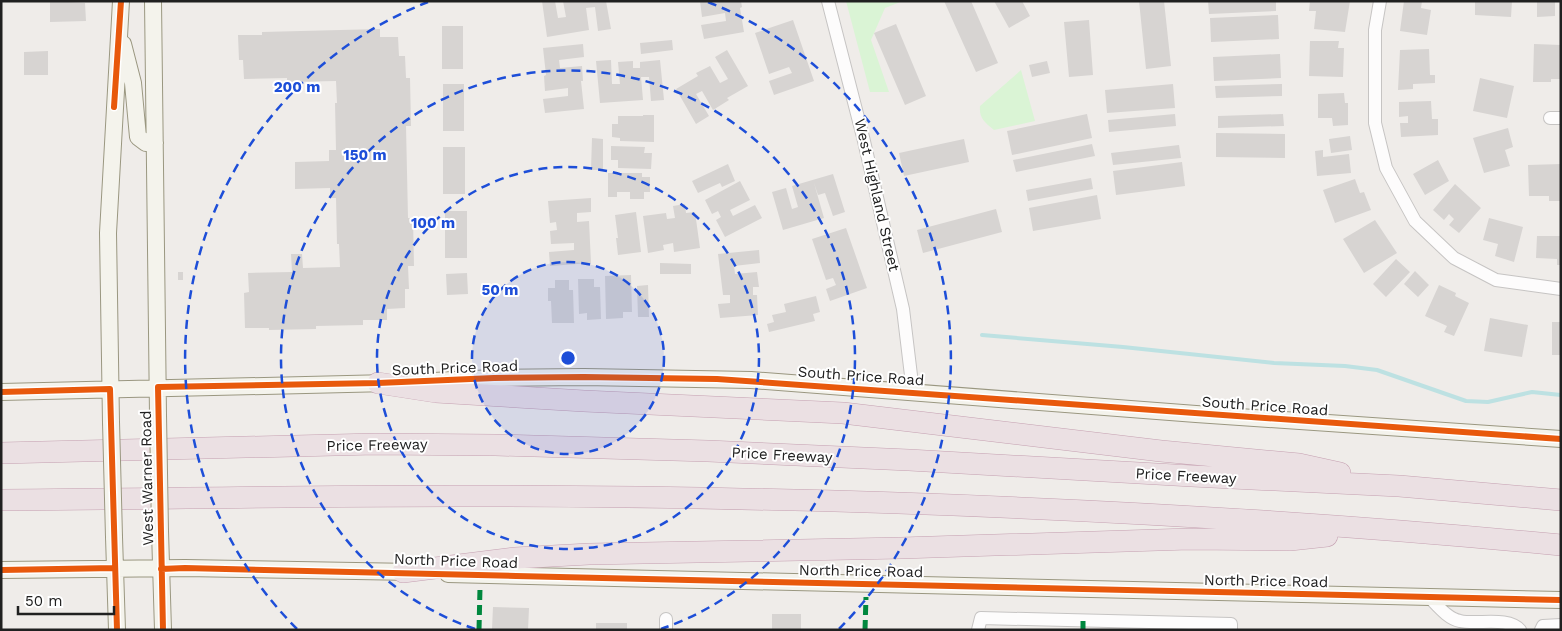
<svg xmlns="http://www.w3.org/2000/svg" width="1562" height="631" font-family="'Work Sans',sans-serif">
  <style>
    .park { fill: #daf4d5 }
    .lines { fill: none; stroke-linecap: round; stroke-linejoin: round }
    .stream { stroke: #bde1e2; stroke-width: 4 }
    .building { fill: #d7d4d2 }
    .minor-casing { stroke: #c6c4c3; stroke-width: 14 }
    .secondary-casing { stroke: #9a9780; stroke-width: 18 }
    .motorway-casing { stroke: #c5a0b1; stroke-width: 22 }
    .minor { stroke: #fdfcfc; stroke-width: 12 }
    .secondary { stroke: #f4f3ec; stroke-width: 16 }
    .motorway { stroke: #ebe0e3; stroke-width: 21 }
    .secondary-bridge-casing { stroke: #9a9780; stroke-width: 18; stroke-linecap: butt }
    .secondary-bridge { stroke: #f4f3ec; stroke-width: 16 }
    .quiet { stroke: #00873e; stroke-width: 5; stroke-dasharray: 10 5; stroke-linecap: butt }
    .cycleway-casing { stroke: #fff; stroke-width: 9 }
    .cycleway { stroke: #e8590c; stroke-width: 6 }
    .ring { fill: none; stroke: #1d4ed8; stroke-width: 2.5; stroke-dasharray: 9 6 }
    .labels { text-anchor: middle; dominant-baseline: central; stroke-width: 4; stroke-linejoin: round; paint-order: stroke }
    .street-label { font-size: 15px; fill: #202020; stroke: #fff }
    .centre { fill: #1d4ed8; stroke: #fff; stroke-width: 2.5 }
    .ring-label { font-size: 15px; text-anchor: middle; font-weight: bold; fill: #1d4ed8; stroke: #fff; stroke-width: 4; stroke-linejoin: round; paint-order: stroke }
  </style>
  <rect width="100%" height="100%" fill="#efece9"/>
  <path class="park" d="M846,1H903L885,8L871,40L889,92H870Z
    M1021,70L1035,121L994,130C984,122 979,118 980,106Z"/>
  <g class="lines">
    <path class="stream" d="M982,335L1123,347L1274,363L1345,366L1377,370L1466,401L1488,402L1532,392L1561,395"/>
  </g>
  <path class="building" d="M50,1L85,3L86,21L50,22Z
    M542,1H555L558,18L566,17L563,1H606L611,29L598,31L595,7L586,8L589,30L547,37Z
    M700,1H741L742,7L740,8L744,32L704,39L701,25L726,21L725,13L702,17Z
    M944,1H971L998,63L976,72Z
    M994,1H1022L1030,16L1009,28Z
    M1139,1H1164L1171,66L1146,69Z
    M1208,1H1276V11L1209,14Z
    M1310,1H1350L1345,32L1314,29L1316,11H1309Z
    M1404,1H1422L1421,8L1431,10L1427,35L1400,31Z
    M1512,1L1511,17L1475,15V2Z
    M1537,1H1555V16L1537,17Z
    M1278,15L1279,39L1211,42L1210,18Z
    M793,20L814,81L774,95L769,81L792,73L789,67L769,74L755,33Z
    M1089,20L1093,75L1069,77L1064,22Z
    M896,24L926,96L905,105L874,33Z
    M442,26H463V69H442Z
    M380,29V37H398L399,56H405L406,78H410L411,126H406L408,218H413L414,266H408L409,289H405V308L387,309V320H363V325L316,326V329L269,330V328H245L244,293L249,292L248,273L292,272L291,254H302L303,268L340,267L339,244H337L336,198H330V188L295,189V162L329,161V150H336L335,103H337L336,81L287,82V78L244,79L243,60H239L238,35H262V32Z
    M672,40L673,50L641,54L640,43Z
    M1310,41H1339L1338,48H1344L1343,77L1309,76Z
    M583,44L584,57L559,60L560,68L582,66L583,81H581L584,109L545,113L543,99L568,96V88L545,91L544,76L546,75L543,48Z
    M1534,44L1561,45V79H1551V82H1533Z
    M1429,49L1430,75H1435V83L1413,84V89L1398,90L1400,50Z
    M727,50L748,86L727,98L729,100L713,110L702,91L696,94L709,116L696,124L676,89L698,76L696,73L710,66L720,83L728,79L715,57Z
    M48,51V75H24V52Z
    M1280,54L1281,78L1214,81L1213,57Z
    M611,60L612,84H620L618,62L633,61V68H640V62L660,60L664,100L651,101L649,77H641L643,100L600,103L596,61Z
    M1047,61L1050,73L1032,77L1029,65Z
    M1480,78L1514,86L1507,118L1473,111Z
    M443,84H464V131H443Z
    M1173,84L1175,108L1107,113L1105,90Z
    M1282,84V96L1216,98L1215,86Z
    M1344,93L1345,103H1348V125L1333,126L1332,118H1318V94Z
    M1431,101L1432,119H1438V135L1401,137L1400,123H1408V116L1399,117V102Z
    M1087,114L1092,138L1012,155L1007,131Z
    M1175,114L1176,126L1109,132L1108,120Z
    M1283,114L1284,126L1218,128V116Z
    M643,115H654V142L620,141V138L612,137V124H618V116H643Z
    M1508,128L1513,147L1505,150L1510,166L1484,173L1473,138Z
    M1216,133L1285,134V158L1216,157Z
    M1350,136L1352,150L1331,153L1329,139Z
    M592,138L603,139V170H591Z
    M964,139L969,162L904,176L899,153Z
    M1092,144L1095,156L1016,172L1013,160Z
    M1179,145L1181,158L1113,165L1111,153Z
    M611,146L645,147L644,153H652L651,169L618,168V160H611Z
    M443,147H465V194H443Z
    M1323,150V157L1349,154L1351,173L1317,176L1315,151Z
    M1438,160L1449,181L1425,195L1413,174Z
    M1182,162L1185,186L1116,195L1113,171Z
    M728,164L735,181L722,187L720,183L698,193L692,181Z
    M1561,164V201H1549V196H1529L1528,165Z
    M608,173H642V177H650V192H644V199H630V192H617V197H608Z
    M833,174L845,212L833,216L825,193L818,195L814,183L824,218L783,230L772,192L786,188L792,209L798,207L792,186Z
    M1091,178L1093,189L1028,201L1026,190Z
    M1355,179L1360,193L1364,192L1371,210L1335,223L1323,190Z
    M740,181L750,200L730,210L733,216L755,205L762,218L725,237L716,220L721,217L718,211L712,214L705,200Z
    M1455,184L1481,208L1459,233L1449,225L1454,219L1449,214L1444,220L1433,210Z
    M1097,195L1101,219L1033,231L1029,208Z
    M591,198V212L577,213V222L589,221L591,263L550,266L549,252L574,250V243L551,244L550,231L557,230L556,222L550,223L548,201Z
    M685,204L686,213L695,212L700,248L674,252L673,243L663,245L664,250L648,253L643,216L666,213L667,219L675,218L673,206Z
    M996,209L1002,232L923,253L917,230Z
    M445,211H467V258H445Z
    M636,212L641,252L618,255L616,238H618L615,215Z
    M1489,218L1523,227L1514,262L1495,256L1498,244L1483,240Z
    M1375,220L1397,253L1364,273L1343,239Z
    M846,228L867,288L830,301L826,289L836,285L833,278L826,280L812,239Z
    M1537,236H1561V265H1557V259L1536,258Z
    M759,250L760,263L734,266L735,274L757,272L759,287H753V295H757L758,315L720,318L718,304L730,303V295H723L718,254Z
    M1396,259L1410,272L1386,297L1373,284Z
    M660,263L691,264V274H660Z
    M1415,271L1429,285L1418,297L1404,284Z
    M178,272H183V280H178Z
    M467,273L468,294L447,295L446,274Z
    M631,275L632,312H623V318L606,319L605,276Z
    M578,279H594V287H600L601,319L587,320V313L579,314Z
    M555,280H569V290H573L574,323H552L551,301H548V288H555Z
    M648,285L649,317H638L637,286Z
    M1439,285L1456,293L1455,296L1469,303L1454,336L1444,332L1447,326L1425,316Z
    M816,296L820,312L813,314L815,321L769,332L767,324L774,322L772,315L786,312L784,304Z
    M1490,318L1528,325L1522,357L1484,351Z
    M1552,322H1561V355H1552Z
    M493,607L529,608L528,630L492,629Z
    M772,614H801V630H772Z
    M596,623H627V630H596Z"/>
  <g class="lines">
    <g class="minor-casing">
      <path id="minor" d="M828,1L863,137L903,309L913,392
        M1380,1L1375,30V123L1386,168L1415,221L1454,258L1496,280L1561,289
        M1550,118H1561
        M1429,597C1438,606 1448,619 1460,621C1477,625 1508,616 1520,630
        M666,619V630
        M978,630L981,618L1231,624V630
        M1541,630L1543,626L1561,625"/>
    </g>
    <g class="secondary-casing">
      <path id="secondary" d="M153,1L158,415
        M123,44L133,83L138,137L146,143H155
        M413,382L494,378L584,377L751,380L1196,414L1561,439
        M1,392L389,383
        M111,422L108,233L121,1
        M160,531L163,630
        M114,537L117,630
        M1,570L185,568L414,572
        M448,574L1561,600"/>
    </g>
    <g class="motorway-casing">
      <path id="motorway" d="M378,383L436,392L584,401L843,413L1161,451L1299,464L1340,473
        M1,453L375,444L495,445L708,451L909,460L1192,476L1399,486L1561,500
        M1,500C166,499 331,495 495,496C851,497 1207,511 1561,545
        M403,572L515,558L589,554L901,548L1189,539L1290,540L1327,536"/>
    </g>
    <use href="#minor" class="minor"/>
    <use href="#secondary" class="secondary"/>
    <use href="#motorway" class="motorway"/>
    <g class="secondary-bridge-casing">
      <path id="secondary-bridge" d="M158,415L160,531
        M111,422L114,537"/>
    </g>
    <use href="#secondary-bridge" class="secondary-bridge"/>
    <path class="quiet" d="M1083,621V630
      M479,630L480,588
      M865,630L866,597"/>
    <g class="cycleway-casing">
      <path id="cycleway" d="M114,107L121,1
        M1,392L110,389L117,630
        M161,569L185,568L516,576L1561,600
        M1,570L115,568
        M163,630L158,387L378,383L494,378L584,377L717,379L1561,439"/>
    </g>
    <use href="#cycleway" class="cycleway"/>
  </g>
  <circle cx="568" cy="358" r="96" fill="#1d4ed8" fill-opacity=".12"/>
  <g class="ring">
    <circle cx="568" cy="358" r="96"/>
    <circle cx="568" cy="358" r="191"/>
    <path d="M475 629A287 287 0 1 1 661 629"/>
    <path d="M297 629A383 383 0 0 1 428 2M708 2A383 383 0 0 1 839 629"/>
  </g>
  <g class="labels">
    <g class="street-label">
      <text transform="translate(877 195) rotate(77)">West Highland Street</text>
      <text transform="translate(455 368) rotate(-2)">South Price Road</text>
      <text transform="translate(861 376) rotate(4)">South Price Road</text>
      <text transform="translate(1265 406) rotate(4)">South Price Road</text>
      <text transform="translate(377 445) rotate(-1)">Price Freeway</text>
      <text transform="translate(782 455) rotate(3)">Price Freeway</text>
      <text transform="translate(1186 476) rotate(3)">Price Freeway</text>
      <text transform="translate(147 478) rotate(-91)">West Warner Road</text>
      <text transform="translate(456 561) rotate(2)">North Price Road</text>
      <text transform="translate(861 571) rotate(1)">North Price Road</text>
      <text transform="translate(1266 581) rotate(1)">North Price Road</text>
    </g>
  </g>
  <circle cx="568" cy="358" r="8" class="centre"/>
  <g class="ring-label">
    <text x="297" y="92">200 m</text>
    <text x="365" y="160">150 m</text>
    <text x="433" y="228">100 m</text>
    <text x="500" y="295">50 m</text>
  </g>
  <rect width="1562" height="631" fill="none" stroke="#202020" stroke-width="5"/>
  <path d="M18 606v8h96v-8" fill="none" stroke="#202020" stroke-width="2.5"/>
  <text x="25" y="606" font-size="15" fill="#202020" stroke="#ffffff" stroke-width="4" paint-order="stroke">50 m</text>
</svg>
